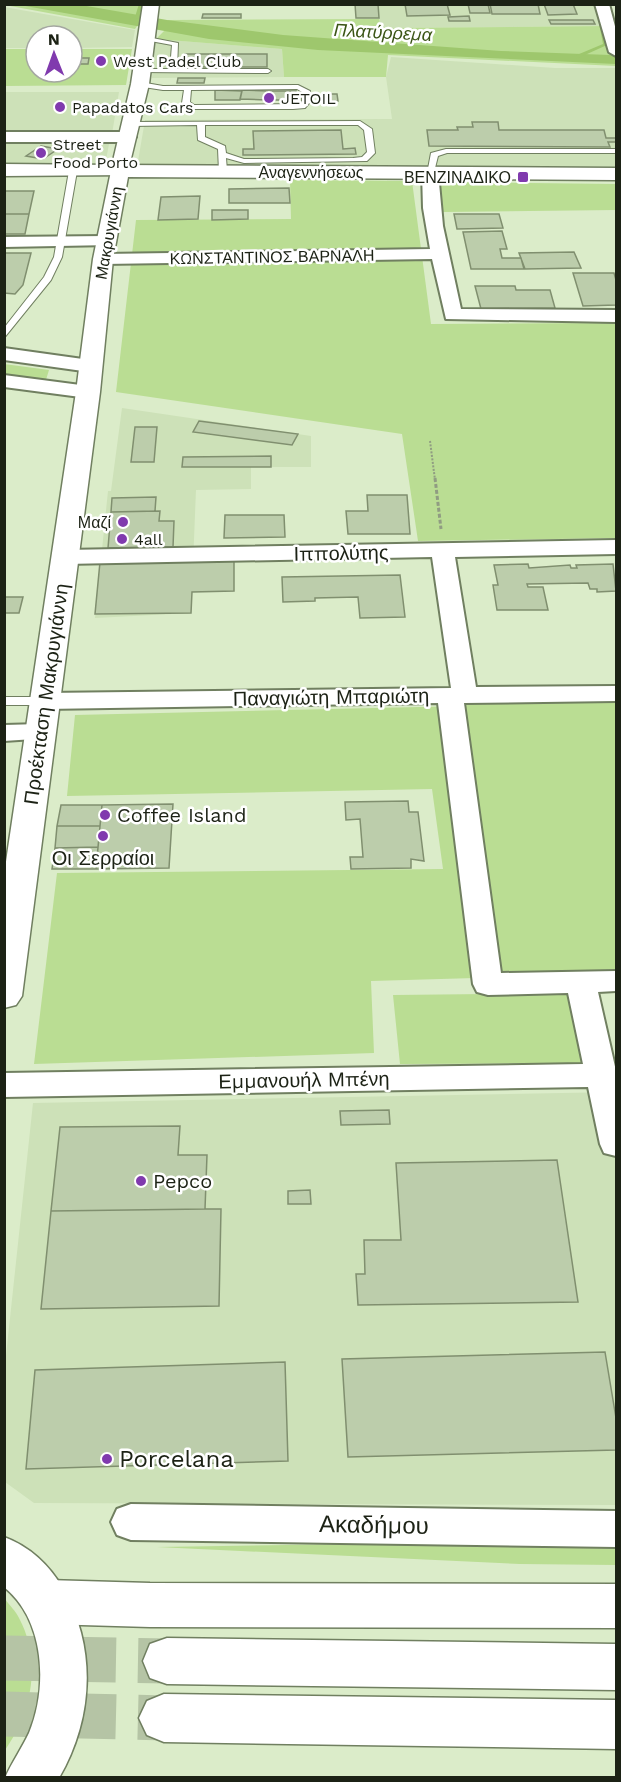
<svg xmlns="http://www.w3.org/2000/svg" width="621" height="1782" font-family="'Work Sans',sans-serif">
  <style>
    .built { fill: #cde1b8 }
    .green { fill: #badd93 }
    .water { fill: #9ec76d }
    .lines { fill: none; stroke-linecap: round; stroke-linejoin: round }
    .stream { fill: #9ec76d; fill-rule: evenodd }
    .building { fill: #bccdab; stroke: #808f6f; stroke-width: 1.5 }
    .trunk-tunnel { stroke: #b5c4a5; stroke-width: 45; stroke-dasharray: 45 22; stroke-linecap: butt }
    .service-casing { stroke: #707f60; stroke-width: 2 }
    .minor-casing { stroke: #707f60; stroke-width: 4 }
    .tertiary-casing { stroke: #707f60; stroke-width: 3 }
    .secondary-casing { stroke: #707f60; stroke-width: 3 }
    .trunk-casing { stroke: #707f60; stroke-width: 3 }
    .path-far1 { stroke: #909c82; stroke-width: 2; stroke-dasharray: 2 1.5; stroke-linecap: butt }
    .path { stroke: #909c82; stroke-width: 3; stroke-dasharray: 4 2; stroke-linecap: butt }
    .service { fill: #fff; fill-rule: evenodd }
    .minor { fill: #fff; fill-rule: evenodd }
    .tertiary { fill: #fff; fill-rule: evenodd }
    .secondary { fill: #fff; fill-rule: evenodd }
    .trunk { fill: #fff; fill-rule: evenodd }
    .poi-dot { fill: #803aae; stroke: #fff; stroke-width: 2 }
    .labels { text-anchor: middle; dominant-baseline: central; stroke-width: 5; stroke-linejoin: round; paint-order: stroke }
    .far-poi-label { font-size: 16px; fill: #1c2215; stroke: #fff; text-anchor: start }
    .far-street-label { font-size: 16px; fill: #1c2215; stroke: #fff }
    .far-water-label { font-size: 18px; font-style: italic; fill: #3b5516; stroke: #fff }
    .street-label { font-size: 20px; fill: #1c2215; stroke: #fff }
    .poi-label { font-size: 20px; fill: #1c2215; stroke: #fff; text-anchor: start }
    .near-poi-label { font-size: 24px; fill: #1c2215; stroke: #fff; text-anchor: start }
    .near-street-label { font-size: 24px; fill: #1c2215; stroke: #fff }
  </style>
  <rect width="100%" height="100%" fill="#dbecc9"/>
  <path class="built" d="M376,5H597L606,26L387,28L380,27Z
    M4,7L135,30L132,47L72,48V36H36V48H5Z
    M156,39L282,49L284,77L152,78Z
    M391,57L555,68H616V169L137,167L145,120L392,119L386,77Z
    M4,92H119L112,134H5Z
    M110,139L105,165H5L4,140Z
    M122,408L311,436V467H251V489L196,490L191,613L95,618L108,491H111Z
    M616,1092V1505L34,1503L5,1482V1365L33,1103Z"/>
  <path class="green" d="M5,5V4L144,5L142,19L135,29Z
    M379,19L380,26L387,28L606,26L614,51L616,52V66L388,55L386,77H284L282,49L156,39L166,29L168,20Z
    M4,49H36V72H72V49H132L126,85L5,86Z
    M290,180L412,181L431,324L616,323V538L418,541L402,434L116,392L136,220L291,219Z
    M439,182L616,184V210L443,212Z
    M4,364L49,370L45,383L5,377Z
    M616,700V974L371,981L374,1053L34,1064L57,873L443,869L432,789L67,796L75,715L463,706V702Z
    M581,993L597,1063L400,1064L393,995Z
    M488,1542L616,1544V1565L520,1564L157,1547Z
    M5,1599C9,1605 16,1611 19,1618C42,1661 32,1712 5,1750Z"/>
  <path class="water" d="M20,5H81L167,20L283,35L501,51L610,55L616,56V64L318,50L209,39Z"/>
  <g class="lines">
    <path class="stream" d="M139,4H143L139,18L128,22V20L135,17Z
      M599,12L601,13L607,45L576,59H572V57L603,44L597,13Z"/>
  </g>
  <path class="building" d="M355,4H378L379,18H356Z
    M405,4H447L450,15L407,16Z
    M468,4H488L490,13H470Z
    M490,4H538L540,14H492Z
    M544,4H573L577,14L548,15Z
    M203,14H241V18H202Z
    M469,16L470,21H449L448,17Z
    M549,20H593L595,24H551Z
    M185,54H267V67H184Z
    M72,58H89L88,64H72Z
    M178,78H205L204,83H177Z
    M215,90L242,91L240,100H215Z
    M242,90L268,91L266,100L240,99Z
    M268,91H296L294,100H266Z
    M322,94H337L338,101H323Z
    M472,122H498L499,130H604L606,138H616V142H608L610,147L429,146L427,130H458L457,127H473Z
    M341,130L343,149L355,148L356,154L243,155V149H254L253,131Z
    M41,146L58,149L43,159L26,156Z
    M289,188L290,203H229V189Z
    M4,191H34L29,214H4Z
    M200,196L198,219L158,220L161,197Z
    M212,210H248V219L212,220Z
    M4,214H29L25,234H4Z
    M454,214H499L503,228L457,229Z
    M502,231L507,249H500L502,258H521L524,269H471L463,232Z
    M574,252L581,268L525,269L519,253Z
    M4,253H31L23,285L15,294L4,293Z
    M573,273H614L616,280V305L583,306Z
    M475,286H515L516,290H550L555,308L481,309Z
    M199,421L298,434L292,445L193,432Z
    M135,427H157L154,462H131Z
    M271,456V467H182L183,457Z
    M367,495H407L410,534H348L346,511H368Z
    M156,497L155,511L111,512L112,498Z
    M160,511L159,521H174L173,547L108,548L111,512Z
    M225,515H284L285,537L224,538Z
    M234,560V591L192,592L191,613L95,614L100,562Z
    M528,564L529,568L570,565L571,568H577L576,565L613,564L616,591L597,592V589H590L588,583L527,584L528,587H543L548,610H497L493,585H498L494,565Z
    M400,575L405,617L360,618L358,597L315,598V601L283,602L282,577Z
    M4,597H23L19,613H4Z
    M408,801L409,812H418L424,861L411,859V868L351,869L350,857H363L360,819L346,820L345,802Z
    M173,804L169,868L96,869L102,805Z
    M61,805H102L100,826H57Z
    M57,826H100L98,847L55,848Z
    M98,847L96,869H52L55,848Z
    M389,1110L390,1124L341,1125L340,1111Z
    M180,1126L178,1155H207L205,1209L51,1211L60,1127Z
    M557,1160L578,1302L358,1305L356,1274H365L364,1240H401L396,1163Z
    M310,1190L311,1204H288V1191Z
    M205,1209H221L219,1306L41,1309L51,1211Z
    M605,1352L616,1418V1450L348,1457L342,1359Z
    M285,1362L288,1461L26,1469L35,1370Z"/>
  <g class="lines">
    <path class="trunk-tunnel" d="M4,1658L167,1661
      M4,1714L164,1718"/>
    <g class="service-casing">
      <path id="service" d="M147,37L178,43L177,69H268L271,71L268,73L140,72L142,69H170L172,45L145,40Z
        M140,82L163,86L298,85L310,91V102L305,108L293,109H193L182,103L184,90H163L137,86L136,84ZM297,89L302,92V102L300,104L194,105L190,102L191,90Z
        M360,121L372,129L375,153L367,161L244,163L226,158L227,171L223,173L219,171L218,149L198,140L197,125L131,126L127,124L131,122ZM205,125H358L364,130L367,152L362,157L353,158L244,159L226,153L225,146L205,137Z
        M446,149H616V153H447L438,156L434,172L427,174L431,153Z
        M73,169L77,171L62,257L51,280L4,338V328L44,277L54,257L69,171Z
        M4,697H45L51,701L45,705H4Z"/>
    </g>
    <g class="minor-casing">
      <path id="minor" d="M595,4H609L616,30V56L609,52Z
        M4,132H128L136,137L128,142H4Z
        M430,167L438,172L443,226L461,309L616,310V322L446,319L432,259L103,264L97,263L94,259L97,255L103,254L430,249L423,208L422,172Z
        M106,236L112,237L115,241L112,245L4,247V237Z
        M4,348L90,360L97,362L100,366L97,370L90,372L4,360Z
        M4,375L88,386L95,388L98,392L95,396L88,398L4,387Z
        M616,540V554L455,557L476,687L616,686V701L464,703L501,973L616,971V991L598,992L616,1071V1156L604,1153L600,1144L588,1087L4,1097V1073L583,1064L568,993L488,995L477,992L473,984L438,703L45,709L36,706L32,701L36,696L45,693L451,688L432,557L65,564L57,562L54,557L57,552L65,550Z
        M40,724L49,726L53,732L49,738L4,741V725Z
        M131,1504L616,1511V1547L131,1540L117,1535L111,1522L117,1509Z"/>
    </g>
    <g class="tertiary-casing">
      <path id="tertiary" d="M143,4H159L149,84L127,175L4,176V164L112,165L131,84Z"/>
    </g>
    <g class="secondary-casing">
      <path id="secondary" d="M120,165L616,168V180L128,177L113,259L100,392L22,996L16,1005L4,1008V875L76,392L93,259L111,171L113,167Z
        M4,1537C31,1547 50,1566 64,1590C97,1650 93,1719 59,1778H5C12,1762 22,1748 29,1733C48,1687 45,1620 4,1587Z"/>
    </g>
    <g class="trunk-casing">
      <path id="trunk" d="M47,1580L150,1583L616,1584V1628L150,1627L47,1624L30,1618L24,1602L30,1586Z
        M167,1638L616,1644V1690L167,1684L150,1678L143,1661L150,1644Z
        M164,1694L616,1700V1749L164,1742L147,1735L139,1718L147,1701Z"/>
    </g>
    <path class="path-far1" d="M430,441L435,480"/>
    <path class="path" d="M435,478L441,529"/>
    <use href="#service" class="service"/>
    <use href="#minor" class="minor"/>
    <use href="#tertiary" class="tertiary"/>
    <use href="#secondary" class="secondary"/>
    <use href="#trunk" class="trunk"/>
  </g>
  <g class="poi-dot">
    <circle cx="101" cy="61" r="6"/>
    <circle cx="269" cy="98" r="6"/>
    <circle cx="60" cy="107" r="6"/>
    <circle cx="41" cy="153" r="6"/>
    <rect x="517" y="171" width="12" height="12" rx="3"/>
    <circle cx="123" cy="522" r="6"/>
    <circle cx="122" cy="539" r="6"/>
    <circle cx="105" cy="815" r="6"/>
    <circle cx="103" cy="836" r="6"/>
    <circle cx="141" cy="1181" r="6"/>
    <circle cx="107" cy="1459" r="6"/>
  </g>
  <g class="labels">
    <g class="far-poi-label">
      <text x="113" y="61">West Padel Club</text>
      <text x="281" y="98">JETOIL</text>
      <text x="72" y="107">Papadatos Cars</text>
      <text x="53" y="144">Street<tspan x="53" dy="18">Food Porto</tspan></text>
      <text x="511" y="177" text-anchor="end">ΒΕΝΖΙΝΑΔΙΚΟ</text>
      <text x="111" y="522" text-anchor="end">Μαζί</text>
      <text x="134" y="539">4all</text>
    </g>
    <g class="far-street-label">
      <text x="311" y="172">Αναγεννήσεως</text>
      <text transform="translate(109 233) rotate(-80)">Μακρυγιάννη</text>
      <text transform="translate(272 257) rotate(-1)">ΚΩΝΣΤΑΝΤΙΝΟΣ ΒΑΡΝΑΛΗ</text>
    </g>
    <g class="far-water-label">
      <text transform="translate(383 32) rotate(3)">Πλατύρρεμα</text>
    </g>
    <g class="street-label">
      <text transform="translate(341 553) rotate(-1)">Ιππολύτης</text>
      <text transform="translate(46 694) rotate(-82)">Προέκταση Μακρυγιάννη</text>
      <text transform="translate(331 697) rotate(-1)">Παναγιώτη Μπαριώτη</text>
      <text transform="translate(304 1080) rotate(-1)">Εμμανουήλ Μπένη</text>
    </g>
    <g class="poi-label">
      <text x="117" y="815">Coffee Island</text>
      <text x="103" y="858" text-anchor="middle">Οι Σερραίοι</text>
      <text x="153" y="1181">Pepco</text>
    </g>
    <g class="near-poi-label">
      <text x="119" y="1459">Porcelana</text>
    </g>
    <g class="near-street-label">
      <text transform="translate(374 1525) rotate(1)">Ακαδήμου</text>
    </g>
  </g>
  <rect width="621" height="1782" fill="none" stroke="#1c2215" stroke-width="12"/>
  <g transform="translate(54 54) rotate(359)"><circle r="28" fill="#ffffff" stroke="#a4a7a1" stroke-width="1.5"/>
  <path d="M0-4.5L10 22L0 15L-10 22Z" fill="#803aae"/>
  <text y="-9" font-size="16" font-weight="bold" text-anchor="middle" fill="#1c2215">N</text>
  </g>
</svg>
